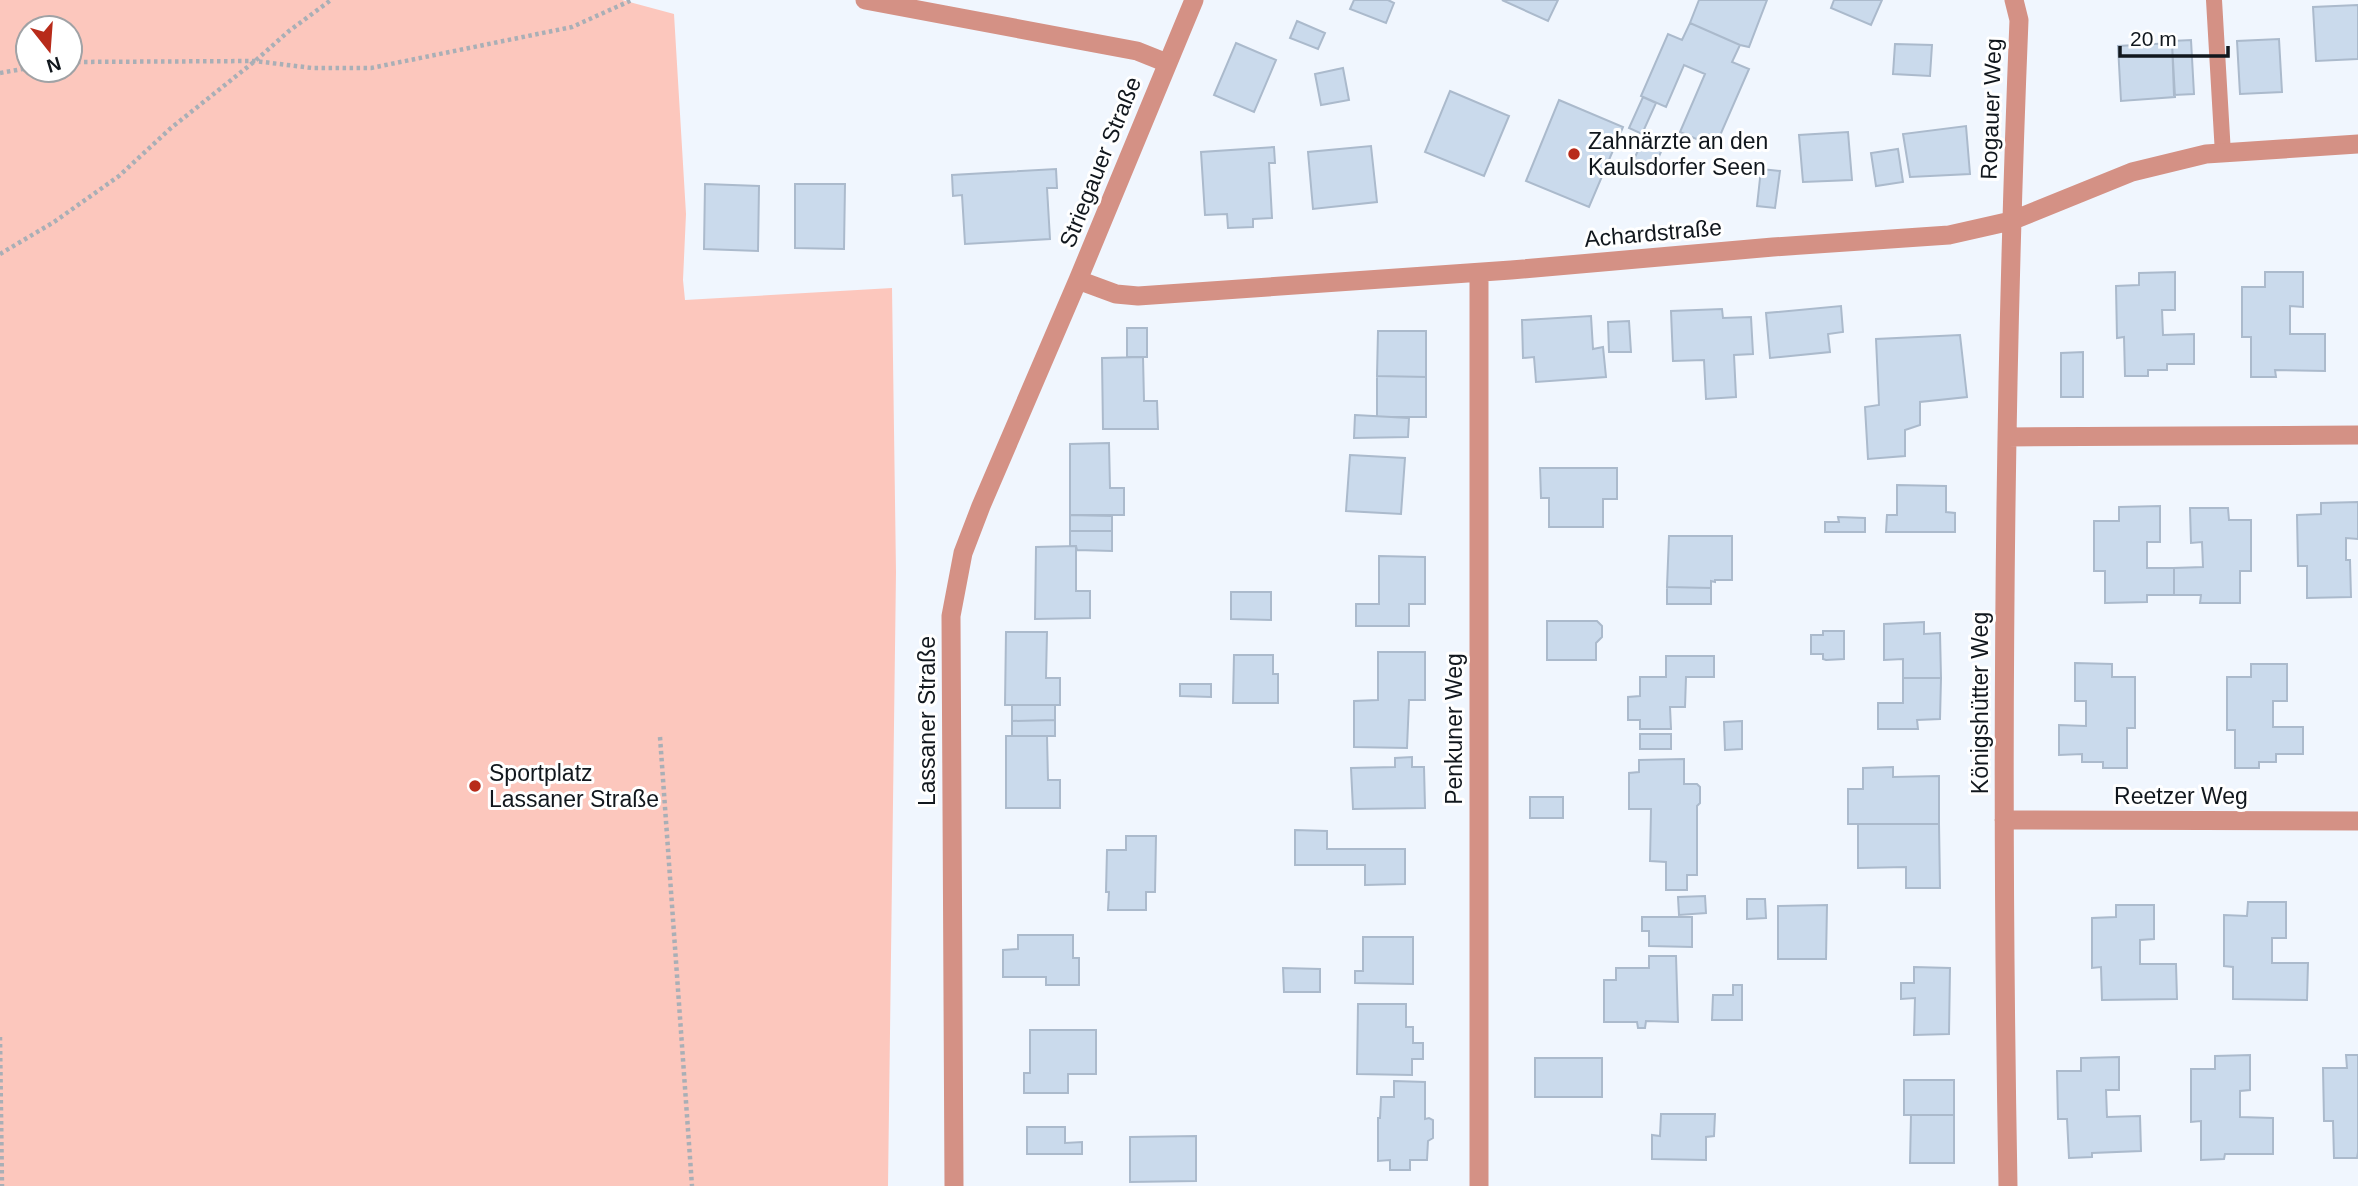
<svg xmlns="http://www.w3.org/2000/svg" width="2358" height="1186" font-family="Arial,sans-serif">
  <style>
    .green { fill: #fcc7bd; fill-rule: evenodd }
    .building { fill: #cadaec; stroke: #abbacc; stroke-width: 2 }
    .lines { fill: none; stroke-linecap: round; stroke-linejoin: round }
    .path { stroke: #a9afb6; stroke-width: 4.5; stroke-dasharray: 3.5 3.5; stroke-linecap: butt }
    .service { stroke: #d49185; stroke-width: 16 }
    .minor { stroke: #d49185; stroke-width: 19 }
    .poi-dot { fill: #b82b1a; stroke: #fff; stroke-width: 2.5 }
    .labels { text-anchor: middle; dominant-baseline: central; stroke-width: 6; stroke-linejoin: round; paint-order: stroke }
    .street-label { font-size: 23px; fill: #11171d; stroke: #fff }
    .poi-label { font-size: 23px; fill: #11171d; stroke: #fff; text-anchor: start }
  </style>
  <rect width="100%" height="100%" fill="#f0f6fe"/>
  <path class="green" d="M0,0H622L674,14L686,214L683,280L685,300L892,288L896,572L888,1186H0ZM28,28H70V70H28Z"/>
  <path class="building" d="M1354,0H1388L1394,3L1386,23L1350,9Z
    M1502,0H1558L1548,21Z
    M1699,0H1767L1749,47L1740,45L1690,23Z
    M1834,0H1882L1871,25L1831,8Z
    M2358,5V59L2316,61L2313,7Z
    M1297,21L1325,33L1318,49L1290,38Z
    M1690,23L1740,45L1732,62L1749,69L1715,147L1680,132L1705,74L1684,65L1666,107L1641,96L1668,34L1682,40Z
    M2279,39L2282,92L2240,94L2237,41Z
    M2191,40L2194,94L2174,95L2172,41Z
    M1236,43L1276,60L1254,112L1214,95Z
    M2172,43L2175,97L2121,101L2118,46Z
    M1895,44L1932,45L1930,76L1893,74Z
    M1343,68L1349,100L1321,105L1315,74Z
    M1450,91L1509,116L1484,176L1425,152Z
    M1643,97L1656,103L1642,134L1629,128Z
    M1559,100L1623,127L1589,207L1526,181Z
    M1966,126L1970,174L1910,177L1903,134Z
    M1848,132L1852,180L1803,182L1799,135Z
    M1643,139L1663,147L1652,173L1632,164Z
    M1371,146L1377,202L1313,209L1308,152Z
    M1274,147L1275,163H1269L1272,218L1253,219V227L1228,228L1227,214L1205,215L1201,152Z
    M1898,149L1903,182L1876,186L1871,153Z
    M1056,169L1057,188H1047L1050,239L965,244L962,195L953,196L952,175Z
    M1761,169L1780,171L1775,208L1757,206Z
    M705,184L759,186L758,251L704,249Z
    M795,184H845L844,249L795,248Z
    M2175,272V310H2162L2163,335L2194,334V364H2167V370H2148V376H2125L2124,337L2117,338L2116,286L2139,285V273Z
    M2265,272H2303V307L2290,306V334H2325V371L2275,370L2276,377H2251V337H2242V287H2265Z
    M1841,306L1843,332L1828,334L1830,352L1770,358L1766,313Z
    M1722,309L1723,318L1751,317L1753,354L1734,355L1736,397L1706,399L1704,360L1673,361L1671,311Z
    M1591,316L1593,349L1603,347L1606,377L1536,382L1534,357L1523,358L1522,320Z
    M1629,321L1631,352H1609L1608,322Z
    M1127,328H1147V357H1127Z
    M1378,331H1426V377L1377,376Z
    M1960,335L1967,397L1920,402V425L1905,430V456L1868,459L1865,407L1879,405L1876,339Z
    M2083,352V397H2061V353Z
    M1143,357L1144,401H1157L1158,429H1103L1102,358Z
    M1377,376L1426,377V417H1377Z
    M1355,415L1409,418L1408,437L1354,438Z
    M1109,443L1110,488H1124V515H1070V444Z
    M1350,455L1405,458L1401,514L1346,511Z
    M1540,468H1617V499H1603V527H1549V498H1541Z
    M1897,485L1946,486V512L1955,513V532H1886L1887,515H1897Z
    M2358,502V539L2346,538V560H2350L2351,597L2307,598V566H2298L2297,515L2321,514V503Z
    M2160,506V542H2147V568H2174V595H2147V602L2105,603V571H2094V521H2119V507Z
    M2190,508H2228L2229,520H2251V571H2240V603H2200L2201,595H2174V568L2203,567L2202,542L2191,543Z
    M1070,515L1112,516V531H1070Z
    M1838,517L1865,518V532H1825V522H1839Z
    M1070,531H1112V551L1077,550L1076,546H1070Z
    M1669,536H1732V580H1715V582L1711,581V588L1667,587Z
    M1076,546V591H1090V618L1035,619L1036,547Z
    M1379,556L1425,557V604H1409V626H1356V604H1379Z
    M1667,587L1711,588V604H1667Z
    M1231,592H1271V620L1231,619Z
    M1547,621H1597L1602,626V637L1596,643V660H1547Z
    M1924,622V634L1940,633L1941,678H1903V659L1884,660V624Z
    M1823,631H1844V659L1826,660L1823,659V654H1811V635H1823Z
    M1006,632H1047L1046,678H1060V705H1005Z
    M1378,652H1425V700H1409L1407,748L1354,747V701L1378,700Z
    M1234,655H1273V674H1278V703H1233Z
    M1666,656H1714V677H1686L1685,707H1670L1671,729H1640V720H1628V697L1640,696V677H1666Z
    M2075,663L2112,664V677H2135V728H2127V768H2103V762H2082V754L2059,755V725L2086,726V701H2075Z
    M2251,664H2287V701H2273V727H2303V754H2276V762H2259V768H2235V730H2227V677H2251Z
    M1903,678H1941L1940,719L1917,720L1918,729H1878V703H1903Z
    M1180,684H1211V697L1180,696Z
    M1012,705H1055V720L1012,721Z
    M1055,720V736H1012V721Z
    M1742,721V749L1725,750L1724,722Z
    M1640,734H1671V749H1640Z
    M1006,736H1047L1048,780H1060V808H1006Z
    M1412,757V767H1424L1425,808L1353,809L1351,768L1395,767V758Z
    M1684,759V784H1697L1700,787V803L1697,806V875H1687V890H1666V862L1650,861L1651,809H1629V773L1639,772V760Z
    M1893,767V777L1939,776V824H1848V789H1863V768Z
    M1530,797H1563V818H1530Z
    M1858,824H1939L1940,888H1906V867L1858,868Z
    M1295,830L1327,831V849H1405V884L1365,885V865H1295Z
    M1126,836H1156L1155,892H1146V910H1108L1109,892H1106L1107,850H1126Z
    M1705,896L1706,913L1679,915L1678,897Z
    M1747,899H1765L1766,918L1747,919Z
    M2248,902H2286V938H2272V963H2308L2307,1000L2233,999V967L2224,966V915L2247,916Z
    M1827,905L1826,959H1778V906Z
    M2116,905H2154V939L2140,940V964H2176L2177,999L2102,1000L2101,967L2092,968V918L2116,917Z
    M1642,917H1692V947L1649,946V931H1642Z
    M1018,935H1073V958H1079V985H1046V977H1003V950L1018,949Z
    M1363,937H1413V984L1355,983V971H1363Z
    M1649,956H1676L1678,1022L1646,1021L1645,1028H1638L1637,1022H1604V980H1616V968H1649Z
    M1914,967L1950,968L1949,1034L1914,1035L1915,998L1901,999V983H1914Z
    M1283,968L1320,969V992H1284Z
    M1733,985H1742V1020H1712L1713,995H1733Z
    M1358,1004H1406V1027H1413V1043H1423V1059H1412V1075L1357,1074Z
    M1030,1030H1096V1074H1068V1093H1024V1073H1030Z
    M2250,1055V1090L2240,1091V1117L2273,1118V1154H2225L2224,1159L2201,1160V1121L2191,1122V1069H2215V1056Z
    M2346,1055H2358V1152L2357,1158H2334L2333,1121H2324L2323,1068H2347Z
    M2119,1057V1090H2106L2107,1117L2140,1116L2141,1151L2092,1153V1157L2069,1158L2067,1119H2058L2057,1071H2081V1058Z
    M1535,1058H1602V1097H1535Z
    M1904,1080H1954V1115H1904Z
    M1394,1081L1425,1082V1119L1429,1118L1433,1120V1138L1428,1141L1427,1160H1410V1170H1390V1160L1378,1161V1118H1380L1381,1097H1394Z
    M1661,1114H1715L1714,1136L1706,1137V1160L1652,1159V1135L1660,1136Z
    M1911,1115H1954V1163H1910Z
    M1027,1127H1065V1143L1082,1142V1154H1027Z
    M1196,1136V1181L1130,1182V1137Z"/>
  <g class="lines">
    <path class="path" d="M70,62L255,61L312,68H371L572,27L632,0
      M0,73L28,68
      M0,254L54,222L119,176L171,128L255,61L289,31L331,0
      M660,737L692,1186
      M0,1037L2,1186"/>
    <path class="service" d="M2214,0L2223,154"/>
    <path class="minor" d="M865,0L1137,51L1167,63
      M1479,273V1186
      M1078,280L1116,294L1138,296L1511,270L1773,247L1949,235L2011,221L2132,172L2206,154L2358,144
      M2007,437L2358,435
      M2004,820L2358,821
      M954,1186L951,616L963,553L981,506L1078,280L1194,0
      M2008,1186C2001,797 2003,408 2019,20L2014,0"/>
  </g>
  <g class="poi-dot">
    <circle cx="1574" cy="154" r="7"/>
    <circle cx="475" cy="786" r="7"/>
  </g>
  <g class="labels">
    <g class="street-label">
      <text transform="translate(1991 109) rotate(-88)">Rogauer Weg</text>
      <text transform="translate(1100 162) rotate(-68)">Striegauer Straße</text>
      <text transform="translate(1653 233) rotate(-5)">Achardstraße</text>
      <text transform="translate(1980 703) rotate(-90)">Königshütter Weg</text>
      <text transform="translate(927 721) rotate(-90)">Lassaner Straße</text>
      <text transform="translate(1454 729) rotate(-90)">Penkuner Weg</text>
      <text x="2181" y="796">Reetzer Weg</text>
    </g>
    <g class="poi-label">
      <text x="1588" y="141">Zahnärzte an den<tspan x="1588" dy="26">Kaulsdorfer Seen</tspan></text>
      <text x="489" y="773">Sportplatz<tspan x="489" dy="26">Lassaner Straße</tspan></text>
    </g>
  </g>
  <g transform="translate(49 49) rotate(163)"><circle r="33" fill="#ffffff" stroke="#a0a2a5" stroke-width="2"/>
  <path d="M0-5L12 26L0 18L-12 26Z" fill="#b82b1a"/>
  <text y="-10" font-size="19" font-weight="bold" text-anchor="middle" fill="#11171d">N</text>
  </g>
  <path d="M2120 46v10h108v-10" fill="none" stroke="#11171d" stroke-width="3.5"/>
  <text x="2130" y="46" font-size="21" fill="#11171d" stroke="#ffffff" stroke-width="5" paint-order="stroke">20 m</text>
</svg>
